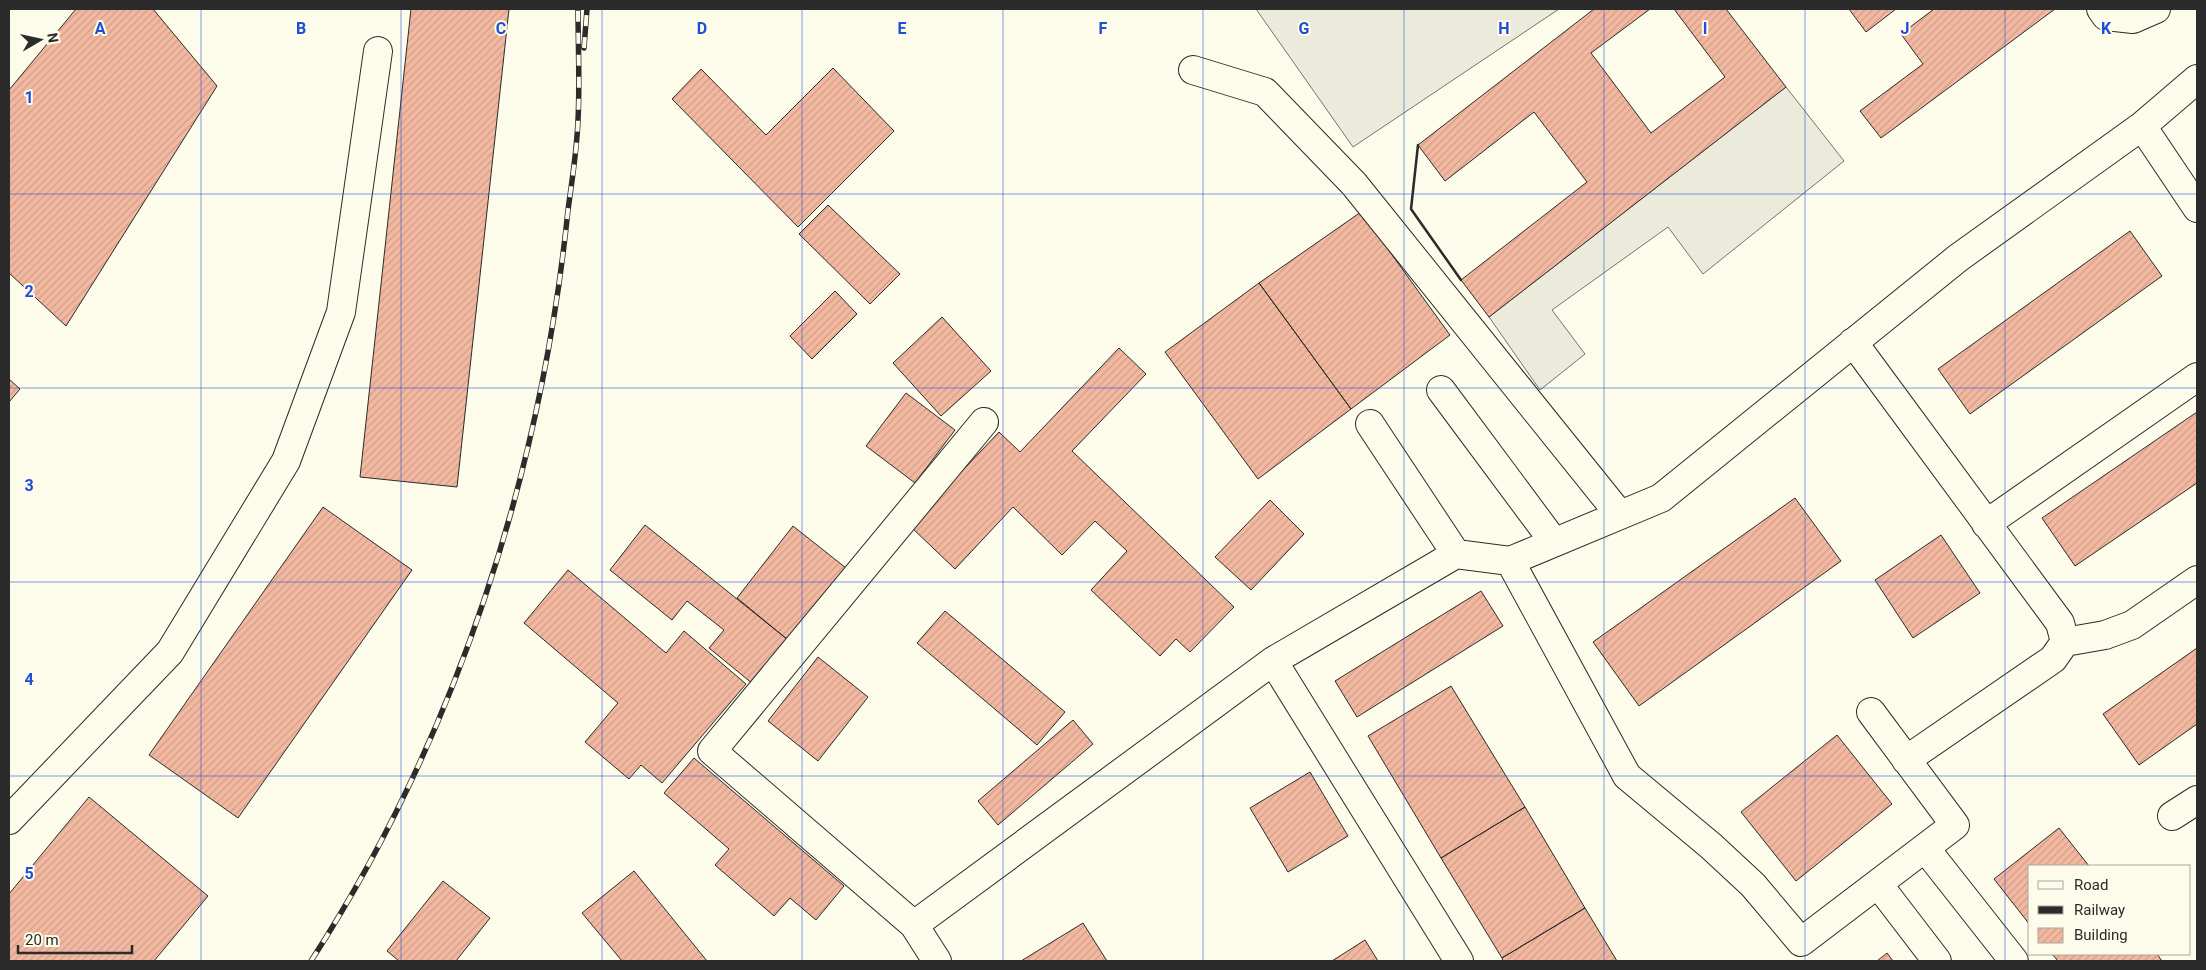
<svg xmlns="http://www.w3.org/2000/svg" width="2206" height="970" font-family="Roboto,sans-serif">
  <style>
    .parking { fill: #eceadb; stroke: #74746e }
    .building { fill: url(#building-hatch); stroke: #2b2b2b }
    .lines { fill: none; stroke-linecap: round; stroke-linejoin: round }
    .minor-casing { stroke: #2b2b2b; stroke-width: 30 }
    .minor { stroke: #fdfbea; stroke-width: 28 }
    .rail-casing { stroke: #2b2b2b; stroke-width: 5.5 }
    .rail { stroke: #fdfbea; stroke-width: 4; stroke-dasharray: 11; stroke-linecap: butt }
    .wall { stroke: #2b2b2b; stroke-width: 2.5 }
    .grid { fill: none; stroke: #1d4ed8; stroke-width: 1; stroke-opacity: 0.55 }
    .grid-label { font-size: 16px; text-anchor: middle; font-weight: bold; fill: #1d4ed8; stroke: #fdfbea; stroke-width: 4; stroke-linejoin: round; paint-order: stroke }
  </style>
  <defs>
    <pattern id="building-hatch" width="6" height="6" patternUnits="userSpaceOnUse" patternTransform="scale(1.25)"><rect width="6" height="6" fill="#f2b8a0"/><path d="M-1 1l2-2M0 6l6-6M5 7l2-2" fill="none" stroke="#d09e8a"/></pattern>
  </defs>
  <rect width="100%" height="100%" fill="#fdfbea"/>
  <path class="parking" d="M1256,9H1559L1353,147Z
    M1786,87L1844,161L1703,274L1668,227L1552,310L1585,354L1540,390L1489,317Z"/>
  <path class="building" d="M76,9H153L217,86L66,326L9,273V90Z
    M411,9H509L457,487L360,477Z
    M1594,9H1650L1591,53L1651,133L1725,77L1674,9H1726L1786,87L1489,317L1461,280L1587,182L1534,112L1445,181L1418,145Z
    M1849,9H1896L1866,32Z
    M1934,9H2055L1881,138L1860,111L1923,64L1901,34Z
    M833,68L894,131L798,227L672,99L701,69L766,135Z
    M828,205L900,274L870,304L799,234Z
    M1361,212L1450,335L1351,409L1259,283Z
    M2130,231L2162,276L1970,414L1938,369Z
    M1259,283L1351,409L1258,479L1165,352Z
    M835,291L857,314L812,359L790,336Z
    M942,317L991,371L941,416L893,363Z
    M1119,348L1146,374L1072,451L1234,607L1190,652L1176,639L1160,656L1091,590L1127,551L1095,521L1062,555L1013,507L955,569L910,526L999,432L1020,452Z
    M9,379L20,389L9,402Z
    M906,393L955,430L915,483L866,446Z
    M2197,412V483L2075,566L2042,518Z
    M1795,498L1841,561L1639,706L1593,642Z
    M1270,500L1304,534L1251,590L1215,557Z
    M323,507L412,570L238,818L149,755Z
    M645,525L788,640L753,684L709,648L724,630L687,601L672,620L610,570Z
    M793,526L846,568L788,640L737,598Z
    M1941,535L1980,593L1913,638L1875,580Z
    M568,570L666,653L684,631L746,684L662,783L641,765L629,779L585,742L618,703L524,623Z
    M1481,591L1503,626L1357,717L1335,681Z
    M945,611L1065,712L1037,745L917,643Z
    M2197,648V724L2139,765L2103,714Z
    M818,657L868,697L818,761L768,721Z
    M1451,686L1525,807L1441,858L1368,736Z
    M1073,720L1093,744L998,825L978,801Z
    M1837,735L1892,804L1796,881L1741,812Z
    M694,758L844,886L816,920L790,898L774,916L715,865L729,849L664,793Z
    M1310,772L1348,836L1288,872L1250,808Z
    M89,797L208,896L154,961H9V894Z
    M1525,807L1585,908L1502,958L1441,858Z
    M2059,828L2089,866H2030V925L1994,879Z
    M634,871L707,961H622L582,913Z
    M443,881L490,918L456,961H399L387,951Z
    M1585,908L1617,961H1503L1502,958Z
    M1083,923L1107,961H1021Z
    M1365,940L1378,961H1332Z
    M1887,953L1893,961H1877Z
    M2052,954H2157L2162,961H2058Z"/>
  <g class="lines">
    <g class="minor-casing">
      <path id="minor" d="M2101,9L2106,16L2133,19L2156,9
        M1193,70L1265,92L1354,184L1620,515
        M2142,126L2197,208
        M1853,342L2060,623L2065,642L2053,659L1906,760
        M1441,390L1554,542
        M1370,424L1456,554
        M1986,524L2197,377
        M1510,561L1627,776L1711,846L1753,885L1801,942L1955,825L1871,712
        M2065,642L2105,635L2132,625L2197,580
        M1273,661L1459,961
        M2172,816L2197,800
        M9,820L170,652L286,461L341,312L378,51
        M1925,848L2014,961
        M1878,884L1937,961
        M914,925L1273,661L1456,554L1510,561L1661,498L1958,258L2142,126L2197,79
        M937,961L914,925L712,751L984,422"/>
    </g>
    <use href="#minor" class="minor"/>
    <g class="rail-casing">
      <path id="rail" d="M584,48L587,9
        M311,961C456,737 541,475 568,210C572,180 577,150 578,120C580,83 578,46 578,9"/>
    </g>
    <use href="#rail" class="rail"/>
    <path class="wall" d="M1418,145L1411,209L1461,280"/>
  </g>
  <path class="grid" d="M201,9V961M401,9V961M602,9V961M802,9V961M1003,9V961M1203,9V961M1404,9V961M1604,9V961M1805,9V961M2005,9V961M9,194H2197M9,388H2197M9,582H2197M9,776H2197"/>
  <g class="grid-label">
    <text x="100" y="34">A</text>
    <text x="301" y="34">B</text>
    <text x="501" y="34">C</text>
    <text x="702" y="34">D</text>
    <text x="902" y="34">E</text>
    <text x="1103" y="34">F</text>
    <text x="1304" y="34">G</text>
    <text x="1504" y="34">H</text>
    <text x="1705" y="34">I</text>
    <text x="1905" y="34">J</text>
    <text x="2106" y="34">K</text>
    <text x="29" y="103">1</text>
    <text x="29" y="297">2</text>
    <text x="29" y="491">3</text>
    <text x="29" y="685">4</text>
    <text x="29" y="879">5</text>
  </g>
  <rect width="2206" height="970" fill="none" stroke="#2b2b2b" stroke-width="20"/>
  <rect x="2028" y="865" width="162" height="90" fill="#fdfbea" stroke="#a9a89e"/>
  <rect x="2038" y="881" width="25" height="8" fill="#fdfbea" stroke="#a9a89e"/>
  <text x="2074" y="890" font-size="15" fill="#2b2b2b">Road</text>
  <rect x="2038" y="906" width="25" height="8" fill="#2b2b2b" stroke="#a9a89e"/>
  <text x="2074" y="915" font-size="15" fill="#2b2b2b">Railway</text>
  <rect x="2038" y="928" width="25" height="15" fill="url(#building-hatch)" stroke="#a9a89e"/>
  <text x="2074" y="940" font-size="15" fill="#2b2b2b">Building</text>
  <g transform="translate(40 40) rotate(81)" stroke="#fdfbea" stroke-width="4" paint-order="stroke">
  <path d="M0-4L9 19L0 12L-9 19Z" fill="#2b2b2b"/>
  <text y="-8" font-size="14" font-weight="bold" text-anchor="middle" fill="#2b2b2b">N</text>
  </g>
  <path d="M18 945v8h114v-8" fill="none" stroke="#2b2b2b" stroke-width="2.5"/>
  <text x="25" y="945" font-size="15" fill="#2b2b2b" stroke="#fdfbea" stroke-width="4" paint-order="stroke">20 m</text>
</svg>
